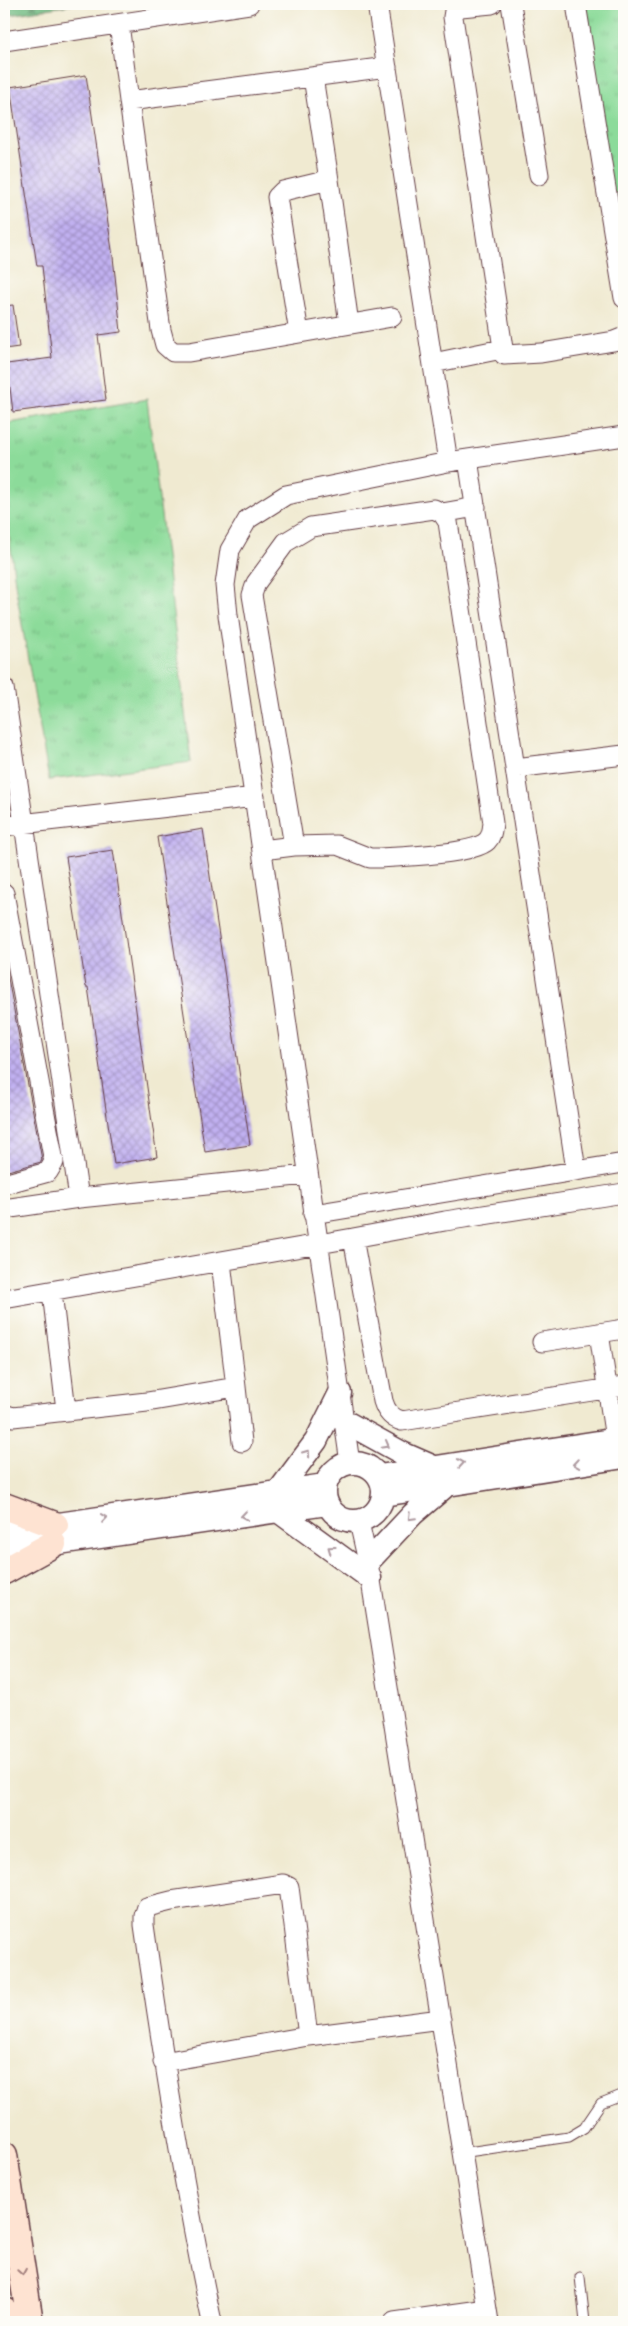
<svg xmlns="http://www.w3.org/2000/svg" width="628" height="2326" font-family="'Architects Daughter',sans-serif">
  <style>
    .forest { fill: url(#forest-firs); stroke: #5e6d56 }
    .park { fill: url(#park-tufts); stroke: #6b7d62 }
    .building { fill: url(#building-cross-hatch) }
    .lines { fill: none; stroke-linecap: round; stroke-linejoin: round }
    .service-casing { stroke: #633d44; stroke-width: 11 }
    .minor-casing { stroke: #633d44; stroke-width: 21 }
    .tertiary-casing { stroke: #633d44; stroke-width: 25 }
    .secondary-casing { stroke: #633d44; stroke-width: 29 }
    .service { stroke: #fff; stroke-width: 9 }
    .minor { stroke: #fff; stroke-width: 19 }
    .tertiary { stroke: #fff; stroke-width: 22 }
    .secondary { stroke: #fee3d2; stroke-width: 26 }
    .oneway { stroke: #ae9aa0 }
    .oneway2 { stroke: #a4817e }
  </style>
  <defs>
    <pattern id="forest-firs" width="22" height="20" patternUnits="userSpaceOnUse" patternTransform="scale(1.25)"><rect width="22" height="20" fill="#71bb82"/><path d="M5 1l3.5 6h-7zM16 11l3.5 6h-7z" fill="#5f976b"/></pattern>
    <pattern id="park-tufts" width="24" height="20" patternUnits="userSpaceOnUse" patternTransform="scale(1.25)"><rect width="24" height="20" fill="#8cdb9a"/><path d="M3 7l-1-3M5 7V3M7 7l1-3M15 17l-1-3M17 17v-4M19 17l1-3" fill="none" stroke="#7abc85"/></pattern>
    <pattern id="building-cross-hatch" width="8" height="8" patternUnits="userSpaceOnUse" patternTransform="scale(1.25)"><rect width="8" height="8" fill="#c1b1f1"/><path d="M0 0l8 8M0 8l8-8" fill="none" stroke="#9f8fc3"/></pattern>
  </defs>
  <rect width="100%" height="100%" fill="#fdfcf7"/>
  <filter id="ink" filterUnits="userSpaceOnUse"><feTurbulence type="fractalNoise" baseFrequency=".02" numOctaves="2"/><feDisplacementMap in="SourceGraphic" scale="10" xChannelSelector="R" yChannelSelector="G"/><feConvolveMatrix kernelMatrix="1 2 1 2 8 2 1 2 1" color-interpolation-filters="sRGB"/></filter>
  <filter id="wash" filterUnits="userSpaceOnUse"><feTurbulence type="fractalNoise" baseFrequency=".0096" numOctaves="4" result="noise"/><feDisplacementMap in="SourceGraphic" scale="20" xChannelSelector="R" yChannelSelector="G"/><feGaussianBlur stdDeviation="1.12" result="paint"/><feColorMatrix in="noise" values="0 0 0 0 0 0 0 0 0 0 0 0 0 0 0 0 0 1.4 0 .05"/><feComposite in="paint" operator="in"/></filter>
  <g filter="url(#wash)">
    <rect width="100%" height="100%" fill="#f0ead1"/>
    <path class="forest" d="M4,4H77L4,16Z"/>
    <path class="park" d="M583,4H624V288Z
      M147,399L191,762L49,780L16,590L4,495V424Z"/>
    <g id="blocks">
      <path class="building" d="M86,75L113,257L121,332L98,335L106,400L13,412L7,364L52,358L42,266H37L10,87Z
        M13,305L19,347L4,349V306Z
        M203,829L250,1145L205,1152L157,837Z
        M113,850L157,1157L114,1164L88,987H86L66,857Z
        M4,973H7L42,1160L41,1162L4,1172Z"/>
    </g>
  </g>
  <g filter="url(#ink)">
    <use href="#blocks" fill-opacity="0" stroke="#633d44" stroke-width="1"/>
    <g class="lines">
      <g class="service-casing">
        <path id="service" d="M461,2153L569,2137L584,2128L601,2103L624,2094
          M580,2277L585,2322"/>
      </g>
      <g class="minor-casing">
        <path id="minor" d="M377,4L448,462
          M492,4L461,7L454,11L453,17L504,355L541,353L614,341L624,337
          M511,4L539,175
          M576,4L624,298
          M119,24L129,101L387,67
          M4,41L249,4
          M313,77L329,180
          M129,101L161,330L165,345L173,352H189L392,317
          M299,333L277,197L283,191L329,180L349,324
          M433,363L502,349
          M468,459L576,1170
          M442,513L476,507
          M4,688L79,1198
          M515,768L624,755
          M4,826L255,797
          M262,850L294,846L252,595L256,583L286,542L311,527L434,509L442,513L448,522L493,823C492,830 492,836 487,841C474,854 400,857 380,858H370L337,845L294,846
          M4,893L54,1162L48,1172L4,1184
          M624,1193L445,1221L353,1238L383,1401C386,1411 391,1418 402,1421L624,1386
          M4,1209L79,1198L307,1175
          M313,1214L624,1163
          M52,1292L66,1410
          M4,1299L353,1238
          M599,1333L615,1439
          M542,1342L624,1329
          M236,1387L242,1442
          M4,1414L13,1417L147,1402L236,1387L221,1262
          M350,1463L228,615L225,585L230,550L248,519L286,495L448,462L624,436
          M359,1522L368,1562L489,2322
          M163,2062L308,2036
          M212,2322C184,2191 163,2058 144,1925V1916L147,1907L171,1901L283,1884L289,1887L308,2036L441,2019
          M394,2322L487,2309"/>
      </g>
      <g class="tertiary-casing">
        <path id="tertiary" d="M344,1421L402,1453L434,1467
          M325 1492a29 29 0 1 1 58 0a29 29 0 1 1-58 0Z
          M379,1476L624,1438
          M278,1492L316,1441L340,1393
          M383,1495L624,1457
          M278,1511L370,1578
          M4,1532L325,1485
          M4,1551L327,1504
          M368,1562L413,1514L448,1484"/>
      </g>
      <g class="secondary-casing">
        <path id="secondary" d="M4,1506L55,1525
          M4,1571L53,1544
          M4,2155L30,2322
          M4,2311L6,2322"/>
      </g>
      <use href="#service" class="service"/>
      <use href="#minor" class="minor"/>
      <use href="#tertiary" class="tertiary"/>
      <use href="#secondary" class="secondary"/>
    </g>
    <defs><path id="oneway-chevron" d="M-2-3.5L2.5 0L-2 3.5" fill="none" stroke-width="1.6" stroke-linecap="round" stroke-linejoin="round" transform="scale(1.25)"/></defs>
    <g class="oneway">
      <use href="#oneway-chevron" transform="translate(386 1445) rotate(29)"/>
      <use href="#oneway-chevron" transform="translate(307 1453) rotate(-55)"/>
      <use href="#oneway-chevron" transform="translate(461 1463) rotate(-9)"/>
      <use href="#oneway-chevron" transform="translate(576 1464) rotate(171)"/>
      <use href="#oneway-chevron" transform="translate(244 1516) rotate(172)"/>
      <use href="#oneway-chevron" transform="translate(411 1517) rotate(135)"/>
      <use href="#oneway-chevron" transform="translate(104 1518) rotate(-8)"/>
      <use href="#oneway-chevron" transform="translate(331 1549) rotate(-144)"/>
    </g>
    <use class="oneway2" href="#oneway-chevron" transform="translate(22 2272) rotate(81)"/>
  </g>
  <rect width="628" height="2326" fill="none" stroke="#fdfcf7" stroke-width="20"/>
</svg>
